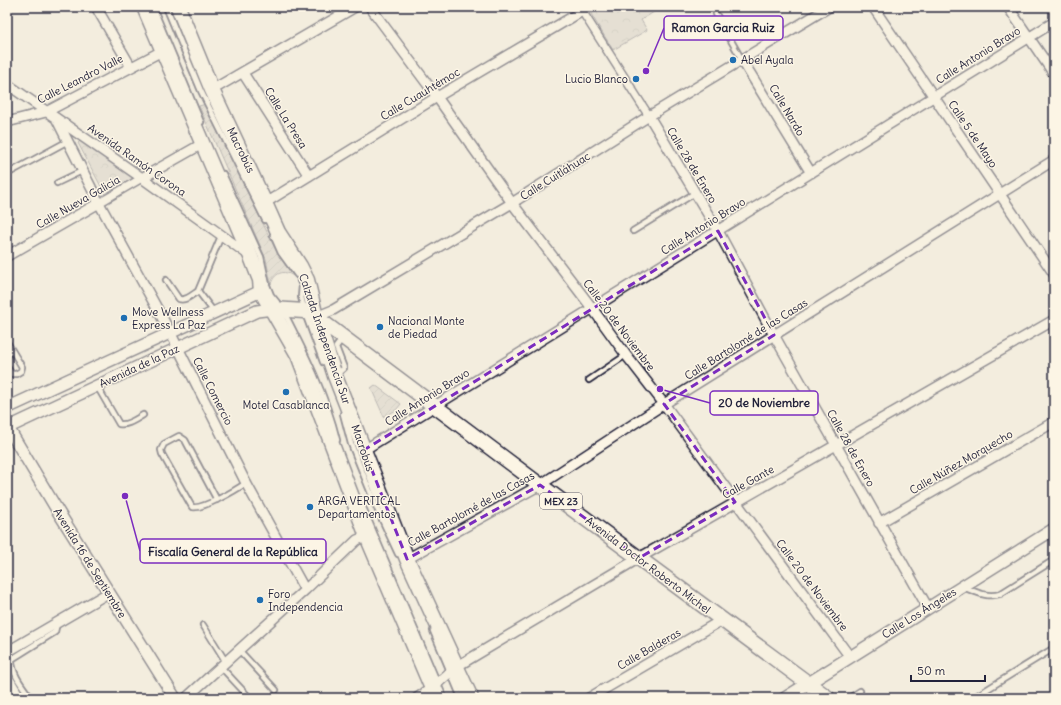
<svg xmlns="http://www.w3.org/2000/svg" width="1061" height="705" font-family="Delius,sans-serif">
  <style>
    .forest { fill: url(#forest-crowns); stroke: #7b7880 }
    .garden { fill: url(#garden-furrows); stroke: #7b7880 }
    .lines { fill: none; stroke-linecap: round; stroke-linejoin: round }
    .service-casing { stroke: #22223b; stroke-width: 8 }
    .pedestrian-casing { stroke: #22223b; stroke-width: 10 }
    .minor-casing { stroke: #22223b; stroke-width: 12 }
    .tertiary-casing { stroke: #22223b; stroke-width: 14 }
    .primary-casing { stroke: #22223b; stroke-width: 17 }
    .service { stroke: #fcf5e5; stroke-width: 4.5 }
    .pedestrian { stroke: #fcf5e5; stroke-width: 7 }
    .minor { stroke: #fcf5e5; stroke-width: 9 }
    .tertiary { stroke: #fcf5e5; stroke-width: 11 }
    .primary { stroke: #fcf5e5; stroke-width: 14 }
    .marked { fill: none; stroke: #7b2cbf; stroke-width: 3; stroke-dasharray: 8 5; stroke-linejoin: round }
    .poi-dot { fill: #1f6fb2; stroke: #fcf5e5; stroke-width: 1.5 }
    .labels { text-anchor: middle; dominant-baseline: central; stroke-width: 3; stroke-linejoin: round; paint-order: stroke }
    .shield { fill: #fcf5e5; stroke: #63616e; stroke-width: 1 }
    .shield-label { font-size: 10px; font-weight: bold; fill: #22223b }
    .street-label { font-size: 11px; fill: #22223b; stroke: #fcf5e5 }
    .poi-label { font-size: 11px; fill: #22223b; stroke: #fcf5e5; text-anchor: start }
    .leader { fill: none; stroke: #7b2cbf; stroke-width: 1.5 }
    .callout-dot { fill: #7b2cbf; stroke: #fcf5e5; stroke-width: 1.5 }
    .callout { fill: #fcf5e5; stroke: #7b2cbf; stroke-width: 1.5 }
    .callout-label { font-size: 12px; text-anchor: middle; font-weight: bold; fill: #22223b }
  </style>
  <defs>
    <pattern id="forest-crowns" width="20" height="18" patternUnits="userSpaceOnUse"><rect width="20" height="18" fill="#d4cfc6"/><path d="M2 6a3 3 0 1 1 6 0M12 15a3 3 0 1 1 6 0" fill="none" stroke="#b6b1ab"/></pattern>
    <pattern id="garden-furrows" width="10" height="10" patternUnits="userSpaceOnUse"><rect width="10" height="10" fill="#d4cfc6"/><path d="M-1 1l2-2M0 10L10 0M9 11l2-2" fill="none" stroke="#b6b1ab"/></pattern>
  </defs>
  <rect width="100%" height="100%" fill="#f3edde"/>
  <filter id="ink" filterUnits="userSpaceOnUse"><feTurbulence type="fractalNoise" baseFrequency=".025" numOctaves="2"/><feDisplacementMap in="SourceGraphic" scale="8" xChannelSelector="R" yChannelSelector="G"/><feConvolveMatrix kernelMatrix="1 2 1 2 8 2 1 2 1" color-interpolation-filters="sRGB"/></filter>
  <g filter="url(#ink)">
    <path class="forest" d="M602,7H662L641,20L647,30L613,50L591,14Z
      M81,140L134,178L105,194L78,143Z"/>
    <path class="garden" d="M206,104L277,253L293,276C284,269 274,273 271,284L266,259L199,106Z
      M375,385L401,404L396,410L384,417L371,388Z"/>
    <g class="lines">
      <g class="service-casing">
        <path id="service" d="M153,7L201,122
          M166,7L201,91L265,220
          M716,14L742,60
          M7,174L68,141V142
          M223,174L261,257L267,285L271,295L280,306
          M57,183L82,171L81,170
          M633,231L695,193
          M273,235L281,253L297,275
          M166,280L179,299C186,301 192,295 198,291L214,312
          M300,281L302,285L301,297L304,309
          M198,291L221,236
          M284,312C305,353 326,395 337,440
          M306,316L323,362
          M7,342L22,367L21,371L16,374H12L7,367
          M336,375L344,368L336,347L342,339
          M589,380L626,355
          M97,386L119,424C127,426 136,419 143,415
          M343,414L351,444L378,511L398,554
          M217,500L185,440L179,436L164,444L161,450L162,454L192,507C202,510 236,490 246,483
          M362,505L444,698
          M963,587C976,592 987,598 1000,594L1054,560
          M203,625L226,662
          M433,631L461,698
          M239,650L276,690
          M221,667L248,696
          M31,698C23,687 11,673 12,659L55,632L57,623
          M849,698L860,691
          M973,698L1054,648"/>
      </g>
      <g class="pedestrian-casing">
        <path id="pedestrian" d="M582,11L649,116
          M99,203L142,178"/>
      </g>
      <g class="minor-casing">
        <path id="minor" d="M96,7L131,67
          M370,7L437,97L512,203L592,308L626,355L664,404L850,657
          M873,7L1054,274
          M1008,7L1054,74
          M742,60L811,173
          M243,73L309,176
          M7,84L142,178L249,255
          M212,90L355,7
          M649,116L718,231L774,335L928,608
          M56,118L99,203L170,332L246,483L305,590
          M7,122L46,112L162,51
          M142,178L202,144
          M265,203L437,97L589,7
          M7,256L99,203
          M316,317L333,310L512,203L649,116L829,7
          M364,450L1054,22
          M879,523L1054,422
          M407,559L540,485L664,404L1054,160
          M7,652L108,593
          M7,676L20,698
          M186,698L305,590L357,540L362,538L368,539
          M417,698L432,688L456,667L639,558L1054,320
          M589,698L722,620"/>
      </g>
      <g class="tertiary-casing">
        <path id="tertiary" d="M7,408L261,291
          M7,426L59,513L175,698
          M7,428L257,311L273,309
          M785,698L1054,529"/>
      </g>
      <g class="primary-casing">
        <path id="primary" d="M144,7L251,257L260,280L261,291L298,355L368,539L436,698
          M178,7L212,90L265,203L278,232L300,266L307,280L316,317L335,376L364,450L407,559L471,698
          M273,309L304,311L316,317L540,485L828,698"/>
      </g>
      <use href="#service" class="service"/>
      <use href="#pedestrian" class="pedestrian"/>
      <use href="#minor" class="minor"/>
      <use href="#tertiary" class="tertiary"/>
      <use href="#primary" class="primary"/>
    </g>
  </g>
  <path d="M0 0H1061V705H0ZM718,231L774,335L664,404L735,502L639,558L540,485L407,559L364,450Z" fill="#f3edde" fill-opacity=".55" fill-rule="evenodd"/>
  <path class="marked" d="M718,231L774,335L664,404L735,502L639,558L540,485L407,559L364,450Z"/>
  <g class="poi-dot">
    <circle cx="733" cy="60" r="4"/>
    <circle cx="636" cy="79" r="4"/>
    <circle cx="124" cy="318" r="4"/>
    <circle cx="380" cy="327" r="4"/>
    <circle cx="286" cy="392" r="4"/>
    <circle cx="310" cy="507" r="4"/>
    <circle cx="260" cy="600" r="4"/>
  </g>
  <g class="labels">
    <rect class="shield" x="540" y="493" width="42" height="16" rx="3"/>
    <g class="shield-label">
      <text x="561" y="501">MEX 23</text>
    </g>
    <g class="street-label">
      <text transform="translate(978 55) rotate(-32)">Calle Antonio Bravo</text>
      <text transform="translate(80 79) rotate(-27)">Calle Leandro Valle</text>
      <text transform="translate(420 94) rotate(-31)">Calle Cuauhtémoc</text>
      <text transform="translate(787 110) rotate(59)">Calle Nardo</text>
      <text transform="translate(286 118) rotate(58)">Calle La Presa</text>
      <text transform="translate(973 134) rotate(56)">Calle 5 de Mayo</text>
      <text transform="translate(241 150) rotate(64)">Macrobús</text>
      <text transform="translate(137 160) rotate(35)">Avenida Ramón Corona</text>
      <text transform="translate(692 165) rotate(59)">Calle 28 de Enero</text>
      <text transform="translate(555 176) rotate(-32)">Calle Cuitláhuac</text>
      <text transform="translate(78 202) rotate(-30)">Calle Nueva Galicia</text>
      <text transform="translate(703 226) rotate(-32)">Calle Antonio Bravo</text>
      <text transform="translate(619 325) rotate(53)">Calle 20 de Noviembre</text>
      <text transform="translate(325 339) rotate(71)">Calzada Independencia Sur</text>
      <text transform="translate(746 339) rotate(-32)">Calle Bartolomé de las Casas</text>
      <text transform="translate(139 366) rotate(-25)">Avenida de la Paz</text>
      <text transform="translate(213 391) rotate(63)">Calle Comercio</text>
      <text transform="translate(427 397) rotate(-32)">Calle Antonio Bravo</text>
      <text transform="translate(363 448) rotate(71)">Macrobús</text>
      <text transform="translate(851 448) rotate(61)">Calle 28 de Enero</text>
      <text transform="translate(961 462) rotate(-30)">Calle Núñez Morquecho</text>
      <text transform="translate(748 482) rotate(-29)">Calle Gante</text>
      <text transform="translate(471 509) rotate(-29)">Calle Bartolomé de las Casas</text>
      <text transform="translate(90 563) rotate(58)">Avenida 16 de Septiembre</text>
      <text transform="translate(648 565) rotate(37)">Avenida Doctor Roberto Michel</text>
      <text transform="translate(812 585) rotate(53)">Calle 20 de Noviembre</text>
      <text transform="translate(919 613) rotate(-32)">Calle Los Ángeles</text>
      <text transform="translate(649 649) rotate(-30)">Calle Balderas</text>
    </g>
    <g class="poi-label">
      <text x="741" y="60">Abel Ayala</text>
      <text x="628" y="79" text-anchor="end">Lucio Blanco</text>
      <text x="132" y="312">Move Wellness<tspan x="132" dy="13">Express La Paz</tspan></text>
      <text x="388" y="321">Nacional Monte<tspan x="388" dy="13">de Piedad</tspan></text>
      <text x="286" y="405" text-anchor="middle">Motel Casablanca</text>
      <text x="318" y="501">ARGA VERTICAL<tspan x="318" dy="13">Departamentos</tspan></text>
      <text x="268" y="594">Foro<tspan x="268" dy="13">Independencia</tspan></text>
    </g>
  </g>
  <path class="leader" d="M646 71L664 28M660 389L710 403M125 496L140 551"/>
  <g class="callout-dot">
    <circle cx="646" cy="71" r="4"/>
    <circle cx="660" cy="389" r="4"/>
    <circle cx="125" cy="496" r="4"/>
  </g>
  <g class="callout">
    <rect x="664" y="16" width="119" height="24" rx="4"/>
    <rect x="710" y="391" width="108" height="24" rx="4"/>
    <rect x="140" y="539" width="186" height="24" rx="4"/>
  </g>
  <g class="callout-label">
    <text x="723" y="32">Ramon Garcia Ruiz</text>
    <text x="764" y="407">20 de Noviembre</text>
    <text x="233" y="556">Fiscalía General de la República</text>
  </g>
  <rect width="1061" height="705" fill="none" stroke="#fcf5e5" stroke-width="24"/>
  <rect x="12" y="12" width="1037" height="681" fill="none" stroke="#22223b" stroke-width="1.5" filter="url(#ink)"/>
  <path d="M911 675v6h74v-6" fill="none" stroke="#22223b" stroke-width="2"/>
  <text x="917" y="675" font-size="12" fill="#22223b" stroke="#fcf5e5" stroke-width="3" paint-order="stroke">50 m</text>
</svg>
